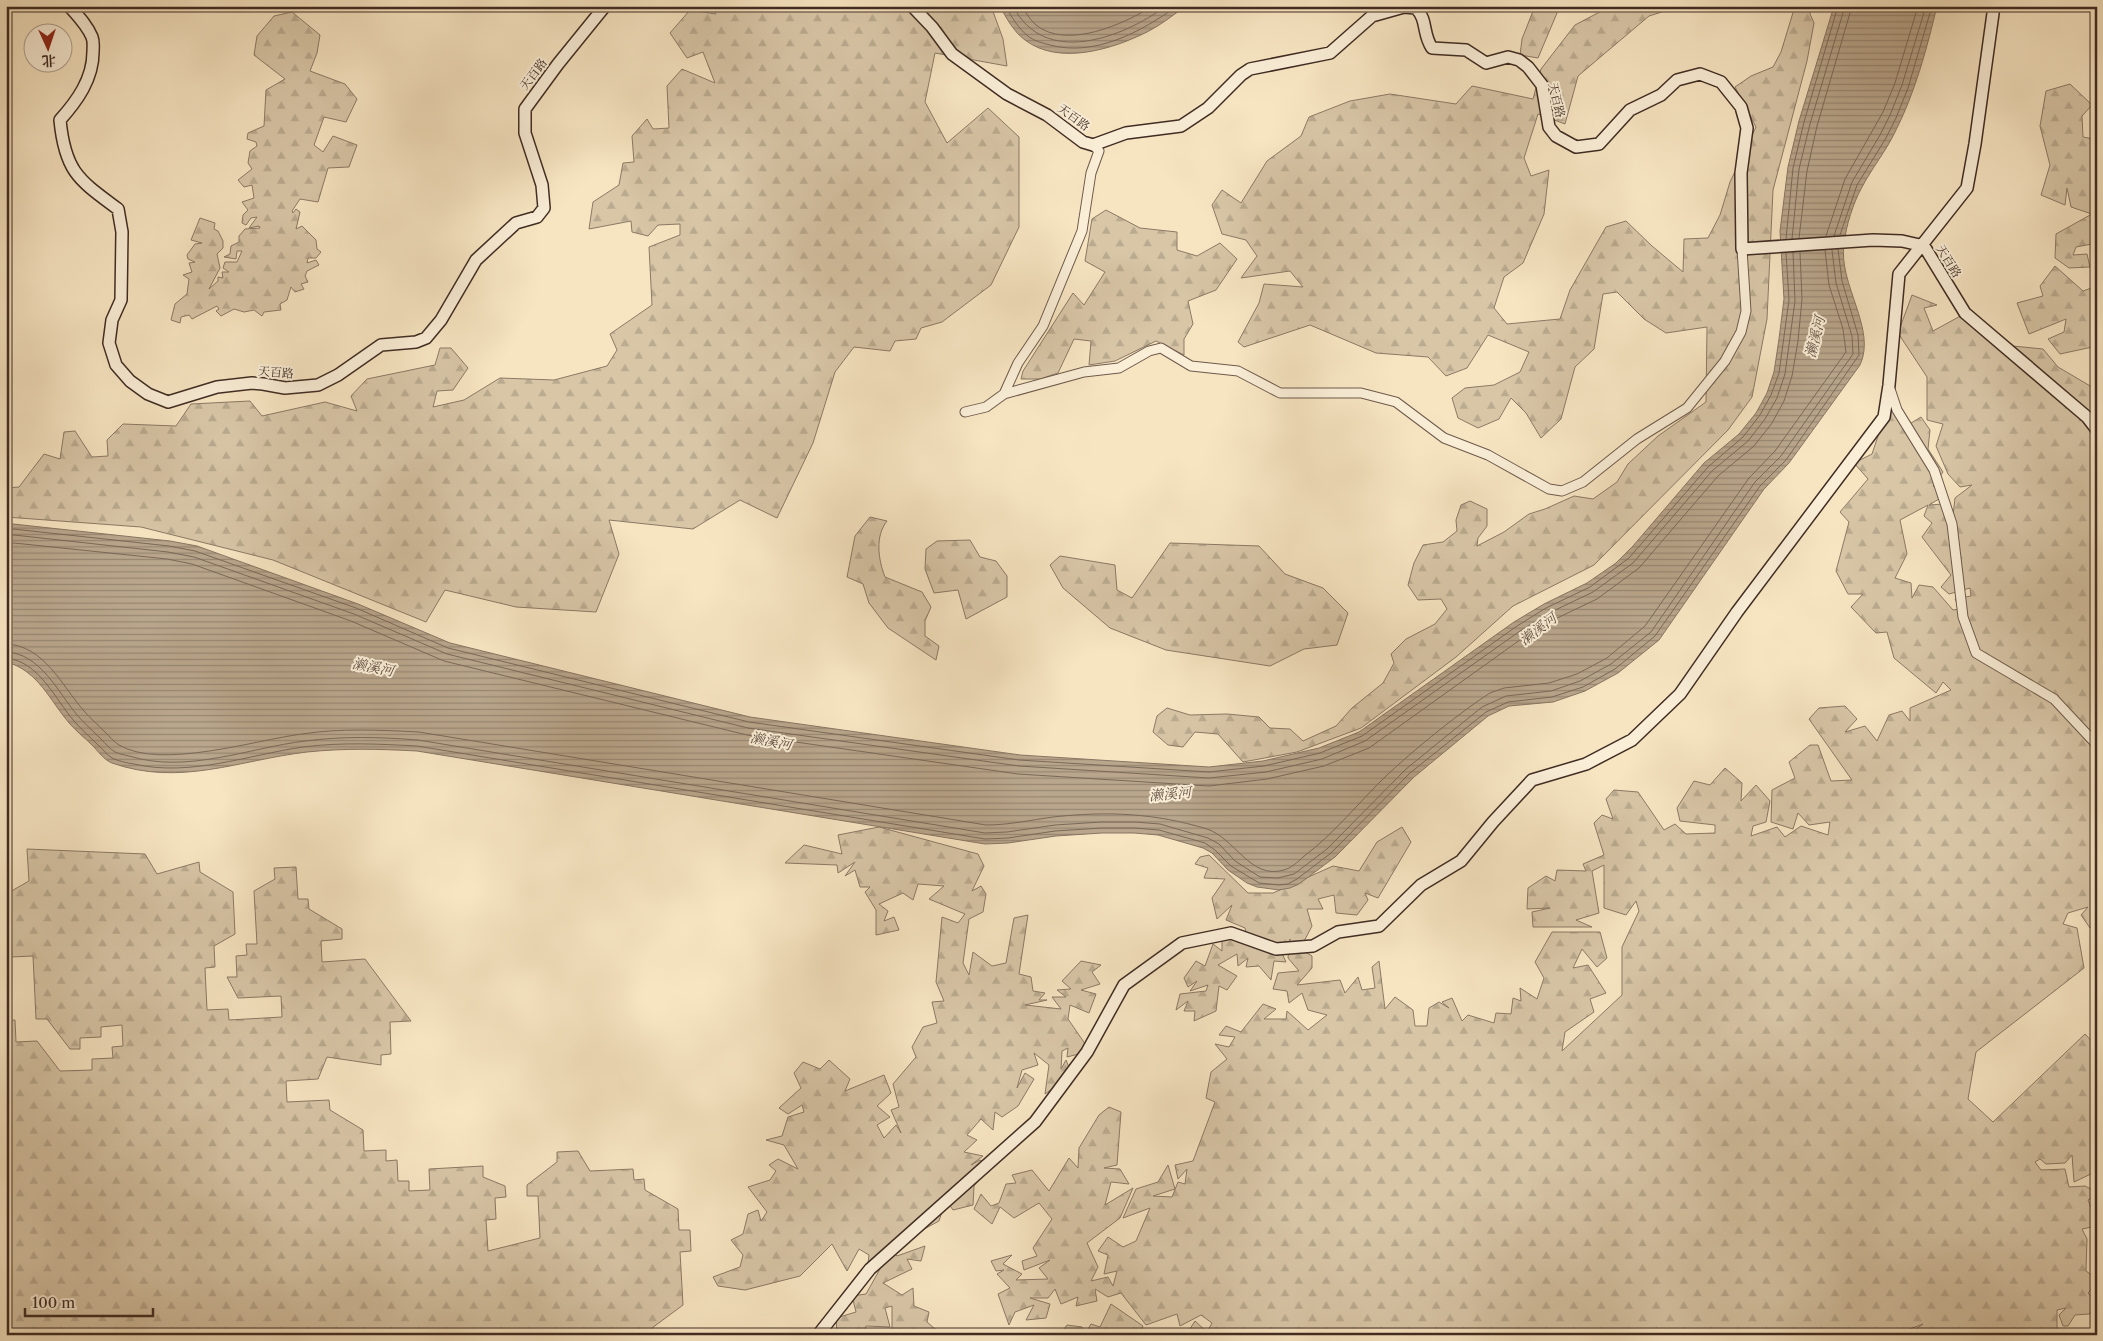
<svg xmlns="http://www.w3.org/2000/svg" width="2103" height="1341" font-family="'Libre Caslon Text','Noto Serif SC',serif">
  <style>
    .forest { fill: url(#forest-firs); stroke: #8c7965; fill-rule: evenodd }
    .water { fill: url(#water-rules); stroke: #897562 }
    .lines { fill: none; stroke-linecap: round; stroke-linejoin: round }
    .shore { stroke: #7c6958; stroke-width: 1 }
    .street-casing { stroke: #6e5a4b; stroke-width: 11 }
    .secondary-casing { stroke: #402c23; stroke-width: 14 }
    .street { stroke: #faeed7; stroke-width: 9 }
    .secondary { stroke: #faeed7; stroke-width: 11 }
    .labels { text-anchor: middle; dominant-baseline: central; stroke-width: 4; stroke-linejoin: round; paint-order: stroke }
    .street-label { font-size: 12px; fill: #402c23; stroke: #faeed7 }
    .water-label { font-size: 14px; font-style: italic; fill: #645142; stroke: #faeed7 }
  </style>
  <defs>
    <pattern id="forest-firs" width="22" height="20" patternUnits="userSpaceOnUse" patternTransform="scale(1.25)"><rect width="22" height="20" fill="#d8c6a7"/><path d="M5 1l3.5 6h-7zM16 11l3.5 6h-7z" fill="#baaa8f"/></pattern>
    <pattern id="water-rules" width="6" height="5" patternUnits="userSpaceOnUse" patternTransform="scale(1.25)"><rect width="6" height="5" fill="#b9a68c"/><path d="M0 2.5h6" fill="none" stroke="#988772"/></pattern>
  </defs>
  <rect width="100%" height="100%" fill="#f7e5c2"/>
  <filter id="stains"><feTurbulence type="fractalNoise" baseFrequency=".004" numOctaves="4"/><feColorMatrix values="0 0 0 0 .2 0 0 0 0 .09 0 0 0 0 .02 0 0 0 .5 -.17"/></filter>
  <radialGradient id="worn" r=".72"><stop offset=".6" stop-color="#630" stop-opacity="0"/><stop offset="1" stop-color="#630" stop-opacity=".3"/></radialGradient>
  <path class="forest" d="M711,6H991L1003,39L1007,66L935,53L925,102L947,143L988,108L1019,137V227L991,285L942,322L921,328L916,339L895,341L890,351L854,347L835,372L813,443L777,518L740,500L693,529L609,520L619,554L596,612L516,607L445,590L426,622L273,560L141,527L6,517V488L19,487L44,454L60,459L64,432L75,431L92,457L108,456L107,440L123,424L176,426L191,404L250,401L262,416L325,402L357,411L351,396L367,379L435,365L440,348H451L468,368L453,390L437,391L433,407L464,400L500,378L554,380L607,366L617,350L610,334L652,305L649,247L680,235V224L658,225L648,236L632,232L631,221L589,229L593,202L619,185L623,163L634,162L632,136L647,119L653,129L669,128L667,86L682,69L715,83L703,52L687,58L670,33L690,10L716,14Z
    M1535,6H1557V13L1538,58L1520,55L1522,39Z
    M1611,6H1681L1649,16L1578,76L1565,124L1538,114L1524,158L1531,176L1549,170L1544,214L1523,263L1504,277L1494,308L1507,324L1560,319L1570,290L1606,227L1626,221L1652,246L1683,272L1684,239L1708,238L1720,215L1730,182L1756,127L1735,87L1751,76L1773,67L1781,52L1795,6H1810V14L1814,23L1807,61L1773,190L1767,319L1752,397L1728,430L1594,565L1513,606L1456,657L1361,728L1297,752L1243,762L1218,734L1195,732L1183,747L1168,745L1153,732L1157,716L1167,708L1190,715L1227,714L1259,717L1270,728L1290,729L1303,741L1336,726L1352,708L1383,683L1394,663L1391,654L1406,639L1435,624L1447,609L1441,599L1418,600L1408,585L1414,563L1423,545L1443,542L1457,531L1456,520L1461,505L1470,501L1487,509V526L1478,538L1477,546L1504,532L1529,514L1545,509L1574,496L1593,499L1617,482L1628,464L1658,436L1706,402L1707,327L1666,333L1644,319L1617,292L1603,294L1594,349L1575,367L1561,419L1541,438L1526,413L1511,398L1499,419L1478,428L1458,418L1452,398L1465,388L1494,385L1520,372L1529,352L1488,335L1467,368L1446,376L1428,357L1376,353L1310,325L1244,347L1238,342L1259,303L1264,284L1303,287L1290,271L1241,278L1257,256L1246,240L1222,234L1212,205L1222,190L1241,203L1267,161L1301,136L1309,117L1350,101L1390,94L1456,104L1472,86L1533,99L1541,69L1575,25Z
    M292,12L320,35L317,53L310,71L345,84L357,99L346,122L324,117L314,145L323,152L333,136L357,145L349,167L328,168L318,202L300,199L292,211L293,213L296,209L300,212L296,229L302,226L316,240L317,249L321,252L316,258H308L307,263L316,260L319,265L307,271L305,276L308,282L301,284L304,289L295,292L291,287L287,300L280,304L281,310L264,312L262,316L254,310L244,312L234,309L221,316L216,311L219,309L217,306L192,319L189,315L181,317L180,323L171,320L175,304L187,294L189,279L183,275L192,272L189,263L195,262L188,259L187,255L195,244L202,243L191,240L200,218L215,223L214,229L218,231L223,241V248L217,254L220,268L209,289L218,281V277L223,278L222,272H229L223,268L225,262H237L242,251H237L236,259L224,257L230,254L231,246L239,242V236L245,229L260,228L259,226L249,228L257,217L251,218L246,225L242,223L243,215L248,210L242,202L254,198L252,185L244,187L238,180L252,169L248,163L250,151L257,146L256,142L247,139L248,133L264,126L266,90L285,79L254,55L257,36L274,16Z
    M2070,84L2092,105L2082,116L2083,137L2094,139L2097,131V262H2095L2097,243L2076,247L2073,255L2087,254L2090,267L2069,268L2055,258L2056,234L2092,214L2071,207L2067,188L2065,205L2041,195L2050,165L2040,126L2046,91Z
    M1106,210L1140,228L1177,232V250L1197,256L1220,243L1237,259L1216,290L1188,301L1193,324L1184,339V355L1156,341L1115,361L1089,365L1091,341L1074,339L1058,373L1040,379H1021L1023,371L1073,293L1084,305L1105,272L1085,261L1092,219Z
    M2055,266L2083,291L2097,286V346L2060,354L2048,339L2064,332L2066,319L2029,334L2017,303L2043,296L2040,286Z
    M1912,295L1937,305L1924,308L1933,331L1964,314L1992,344L2043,349L2058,367L2097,390V925L2090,928L2081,915L2088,907L2068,913L2063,924L2077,928L2084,968L1976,1052L1968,1099L1993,1122L2085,1034L2097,1047V1165L2095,1172L2074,1182L2072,1155L2065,1163L2046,1164L2040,1159L2035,1162L2041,1170L2065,1169L2069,1187L2085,1186L2097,1192V1195L2088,1200L2091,1207L2097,1208V1226L2082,1229L2087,1239L2086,1271L2097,1279V1284L2088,1293L2097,1303V1307L2089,1314L2075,1315L2068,1326H2063L2059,1315L2066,1308L2057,1310V1329L2044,1335H1907L1923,1324L1894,1335H1186L1195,1321L1207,1332L1212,1323L1201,1315L1180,1326L1177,1314L1146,1325L1121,1293L1108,1297L1095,1289L1097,1301L1076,1306L1078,1297L1061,1304L1055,1289L1048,1298H1030L1050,1304L1046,1318L1026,1320L1034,1305L1015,1312L1009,1325L998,1294L1010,1288L997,1274L1004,1270L996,1271L991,1261L1012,1255L1003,1264L1022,1274L1016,1280L1048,1279L1039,1268L1050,1260L1024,1270L1022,1261L1037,1256L1033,1248L1052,1219L1039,1203L1014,1218L1000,1207L992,1224L974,1209L981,1194L991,1206L999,1203L1006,1184L1016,1183L1012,1175L1032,1170L1049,1191L1069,1158L1078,1168L1079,1148L1099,1115L1109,1107L1121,1112L1117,1165L1104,1168L1120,1169L1129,1184L1111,1182L1105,1205L1133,1188L1120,1218L1087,1243L1098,1267L1091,1281L1108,1277L1113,1286L1117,1271L1104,1274L1108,1255L1098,1251L1108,1237L1123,1247L1136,1241L1150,1208L1123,1218L1136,1189L1158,1182L1168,1165L1175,1189L1153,1196L1172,1197L1178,1182L1185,1184L1187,1169L1178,1179L1175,1165L1193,1161L1215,1102L1206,1098L1211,1072L1227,1059L1215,1044L1229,1047L1235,1037L1219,1035L1226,1026L1241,1032L1263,1004L1276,1009L1264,1019H1286L1287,1011L1308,1030L1327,1015L1308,1010L1302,993L1289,1003L1287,991L1273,989L1278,973L1299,971L1288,958L1290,939L1288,950L1280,949L1286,962L1274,961L1271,980L1259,966L1246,967L1248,958L1238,966L1237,954L1218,965L1237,976L1227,990L1219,986L1216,1011L1194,1021L1195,1011H1184L1188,1001L1176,1010L1180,994L1206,991L1208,985L1190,991L1197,981L1188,987L1184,978L1196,961L1205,966L1213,944L1222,951V935L1249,945L1245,928L1226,920L1232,905L1217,919L1212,898L1225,879L1204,878L1208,868L1195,864L1200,857L1209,855L1248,893H1273L1333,866L1359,871L1377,842L1402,827L1411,842L1378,898L1365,893L1368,900L1357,915L1336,913L1334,895L1318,899L1323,909H1307L1312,926L1300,949L1312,956V968L1297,985L1340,980L1345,993L1358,977L1362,990L1375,988L1372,967L1379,961L1385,1009L1395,997L1413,1010L1415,1026H1427L1429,1008L1439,1002L1449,1008L1442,1002L1452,998L1462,1021L1468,1015L1494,1023L1496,1013L1511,1014L1513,998L1521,1001L1520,988L1537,999L1544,978L1535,962L1552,932H1600L1607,958L1597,967L1582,949L1573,968L1588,965L1606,993L1590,999L1594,1012L1565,1032L1562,1051L1622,995V947L1639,911L1636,901L1626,915L1604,908V865L1592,871L1599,913L1576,920L1592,927H1533L1532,912L1550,908L1527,909L1528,888L1546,876L1555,881L1557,870L1586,871L1583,864L1604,855L1594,823L1602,815L1613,819L1606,799L1614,790L1638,792L1664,830L1675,824L1686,834L1715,833V825L1680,821L1677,808L1694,781L1710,785L1725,768L1742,783L1741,801L1756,785L1770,801L1766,822L1753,826L1751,836L1777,827L1785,837L1801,826L1828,835L1830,822L1809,825L1798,813L1793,829L1771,822L1772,790L1795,778L1789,762L1810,745H1818L1831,781L1852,780L1809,719L1819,708L1845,706L1857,719L1845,732L1865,726L1877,741L1889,715L1902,711L1910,721V708L1951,690L1943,682L1936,693L1894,658L1887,632L1876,633L1851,607L1863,594H1848L1836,571L1849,522L1840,512L1868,479L1854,463L1872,454L1888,406L1899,405L1903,428L1921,417L1930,430L1928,449L1943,472L1933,486L1944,496L1929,505L1944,504L1953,516L1955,498L1972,485L1960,487L1948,474L1936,446L1943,424L1927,420V377L1898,333ZM1928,505L1924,516L1932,523L1922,537L1951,575L1941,587L1949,594L1970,588L1971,596L1955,599L1960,609L1953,610L1933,587L1919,585L1912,598L1911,583L1895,578L1907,554L1900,520Z
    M870,517L887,521C875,536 878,559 885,577L922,592L931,607L925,621V636L939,646L936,660L888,628L869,603L863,584L847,577L855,536Z
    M970,540L980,557L996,561L1007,576V597L966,619L958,590L934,593L925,569L926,549L937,541Z
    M1170,543L1259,546L1285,574L1323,588L1348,613L1337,645L1304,649L1270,666L1166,650L1110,628L1063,588L1050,565L1060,556L1115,565L1117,590L1132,598Z
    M879,827L978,854L984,866L972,891L981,886L986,894L983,912L969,919L963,963L969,975L973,952L992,966L1006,963L1014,918L1028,915L1019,974L1031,977L1033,991L1045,993L1039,1000H1047L1025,1005L1061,1009L1052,997H1066L1057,990L1071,989L1062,981L1081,961L1101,965L1092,972L1100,984L1081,990L1096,994L1089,1013L1070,1005L1068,1019L1090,1051L1067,1057L1068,1048L1062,1051L1061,1069L1066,1060L1072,1075L1045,1094L1049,1065L1034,1053L1038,1065L1022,1070L1017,1088L1025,1073L1034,1079L1018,1106L1002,1117L995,1112L993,1130L981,1119L967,1135L977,1140L964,1152L983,1156L971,1165L980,1160L990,1166L974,1186L973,1205L953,1210L946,1200L939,1221L889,1248L897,1256L925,1246L921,1261L907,1259L912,1269L883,1283L902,1295L913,1288L914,1306L929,1312L927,1322L942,1335H897L902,1329L892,1330V1306L885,1308L890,1327L866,1326L864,1335L837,1334L836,1318L856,1312L852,1296L866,1294L880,1269L867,1273L869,1255L859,1249L847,1271L832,1244L800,1276L745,1290L718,1286L713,1277L740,1267L743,1255L731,1240L743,1234L748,1214L758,1210L761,1221L767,1212L748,1187L770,1180L776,1171L769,1165L778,1159L798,1169L784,1145L766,1140L782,1136L788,1117L804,1112L802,1105L788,1114L779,1108L801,1088L794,1073L803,1062L820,1069L829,1060L850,1079L845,1091L884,1075L891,1093L877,1106L890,1117L877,1125L884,1138L896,1125L901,1133L891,1110L899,1107L893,1084L916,1057L912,1047L923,1027L937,1023L932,1002L944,1001L936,982L942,917L958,923L965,914L929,899L944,886L918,884L913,900L903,893L879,904L888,911L884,921L894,917L899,930L876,935V910L865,892L870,887H860L855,870L845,876L855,862L838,873L837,865L785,863L804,845L842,854L838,835Z
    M27,849L145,854L157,874L199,862L200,872L233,892L235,934L214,946L215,967L205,968L207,1010L228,1009L229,1020L282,1017L281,996L238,998L227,977H237L236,956L247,955L246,944H257L254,891L275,879L274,868L296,867L298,899H308L309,909L342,929V939L321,941L322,962L365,959L411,1021L390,1022L391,1054L381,1055V1065L327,1057L318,1079L286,1081L287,1102L329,1100L330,1110L363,1130L364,1151L386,1150V1161L397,1160L398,1181H409V1191L430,1190L429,1169L483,1166V1177L505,1186L506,1197L495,1198L496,1219L486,1220L488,1251L540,1238L538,1196H527V1185L557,1162V1152L578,1151L590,1171L633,1169L634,1180L644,1179L645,1190L678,1209L679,1230H690L691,1251L680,1252L683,1305L652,1328V1335H6V1021L15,1020L16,1042L37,1041L60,1071L92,1070V1059L113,1058L112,1047L123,1046L122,1025L101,1027V1037L80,1038V1049H70L47,1019H36L33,956L11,957V946H6V914H9L8,893L29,881Z
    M1111,1304L1143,1326L1139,1335H1115L1114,1332L1111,1335H1060L1067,1325L1082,1327L1085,1334L1091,1324L1100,1327Z"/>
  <path class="water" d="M1000,6H1186C1173,15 1161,25 1147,32C1113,49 1059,66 1025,40C1014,32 1006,18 1000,6Z
    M1834,6H1937C1927,48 1915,93 1895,132C1886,151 1872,168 1862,187C1853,203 1846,226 1844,244C1838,284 1877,329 1860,365L1789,463L1764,489L1659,640L1618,673L1585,691L1553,702L1509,706L1488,716L1414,777L1335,857L1299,884L1290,888L1279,890L1257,887L1247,883L1228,870L1212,853L1203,848L1158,835L1134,833H1102L1056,836L1008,843L985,844L417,751C378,749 346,748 307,752C239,760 180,787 112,763C104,760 98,751 92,745C85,738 77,732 70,724C50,701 38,670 6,662V525L13,524L170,541L197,546L358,604L450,643L750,717L1020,755L1209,767L1263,761L1319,748L1359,732L1514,622L1544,604L1587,583L1616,563L1633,546L1704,463L1739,434L1756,413L1767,393L1774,372L1779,339L1784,299L1780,231L1788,167L1799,121Z"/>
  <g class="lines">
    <path class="shore" d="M1006,6C1011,17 1019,29 1029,37C1035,41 1042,43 1050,45C1095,57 1141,32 1177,6
      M1013,6C1044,68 1123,38 1166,6
      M1021,6C1026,12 1030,20 1036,25C1067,50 1124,24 1153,6
      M1840,235L1857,185L1886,138L1896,118L1908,88L1932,6
      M1826,236L1845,179L1883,112L1895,83L1918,6
      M1834,236L1852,182L1880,135L1890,115L1902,85L1926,6
      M1799,238L1807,171L1817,126L1852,6
      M1786,239L1793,168L1804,122L1838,6
      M1792,239L1799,169L1810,124L1845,6
      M6,530L13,529L169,546L195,551L356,608L448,648L749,722L1019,760L1209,772L1264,766L1320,753L1362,736L1517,626L1546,608L1590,587L1629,558L1708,467L1743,437L1760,415L1771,395L1779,373L1789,300L1786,253
      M6,536L14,535L168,552L194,557L354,614L447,654L748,728L1019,766L1209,778L1266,772L1322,759L1365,741L1520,631L1549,613L1593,592L1633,563L1712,471L1748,441L1765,419L1777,398L1785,374L1795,301L1793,252
      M6,544L14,543L167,559L192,564L351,621L444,661L747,735L1018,774L1209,786L1267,779L1324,766L1369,748L1524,637L1553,620L1597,599L1639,568L1718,476L1754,446L1772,423L1784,401L1792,376L1798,341L1802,299L1800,252
      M6,644C44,645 62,686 84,711C90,718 98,725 105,732C109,736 114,742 119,745C161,770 255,740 302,734C341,728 379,730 419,732L986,825C1009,825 1031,820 1053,817C1107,811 1155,813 1207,829C1235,838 1250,880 1284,870C1291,868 1298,862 1303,857C1334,834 1359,802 1387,775C1415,749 1447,723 1478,701L1490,693L1504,688L1549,683L1577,674L1607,658L1645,626L1749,478L1775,451L1846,352L1843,329L1829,285L1825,250
      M6,652C40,653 58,692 77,715C84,723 93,731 101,739C105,743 110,749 115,752C119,754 125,755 129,756C187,774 248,748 305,741C344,736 379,737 418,740L985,833L1007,832L1055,825L1101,822H1135L1160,824L1208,838L1219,844L1235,861L1260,877L1278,878L1294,874L1327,849L1406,769L1482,707L1506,696L1551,691L1580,681L1611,664L1651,632L1755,482L1781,456L1853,354L1852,336L1836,283L1832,250
      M6,658C39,661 55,699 74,721C81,729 90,737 98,745C103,749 107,755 112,758C118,761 127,763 134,764C190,777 248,755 303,747C342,742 379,744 417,746L985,839L1008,838L1055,831L1102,828H1134L1159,830L1205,843L1215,850L1231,866L1259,883L1279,885L1288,884L1297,879L1331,853L1410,773L1486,712L1508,702L1552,697L1583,687L1615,669L1655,636L1760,486L1786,460L1859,355L1858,335L1842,281L1838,249"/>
    <g class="street-casing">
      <path id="street" d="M1889,386L1897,410L1934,470L1952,524L1963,617L1976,653L2054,699L2097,745
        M1004,394L1084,372L1119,368L1149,351L1161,348L1191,366L1238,371L1280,393H1361L1396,402L1444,438L1488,455L1549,489L1562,491L1583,482L1637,439L1687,408L1725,361L1741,332L1746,311L1742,249
        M965,412L986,407L1004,394L1018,363L1043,326L1082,231L1091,173L1099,151L1093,145"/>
    </g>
    <g class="secondary-casing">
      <path id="secondary" d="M69,6C78,16 87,25 92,37C94,42 93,48 93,52C93,79 77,101 60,120C65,172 79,180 118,209L122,232L121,300L112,320L109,343L116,365L130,381L148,394L168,402L217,387L252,383L263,384L285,388L318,385L338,375L381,345L416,342L426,338L441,320L476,260L516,223L537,217L544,208L542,185L525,133V109L558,64L605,6
        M912,6L932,27L952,54L1007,94L1047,115L1083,142L1093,145L1126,133L1181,126L1208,108L1241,75L1250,69L1330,53L1372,16L1404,7L1416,8C1428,21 1422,33 1432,48L1466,50L1486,63L1508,57L1519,60L1528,67L1542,85L1549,127L1556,136L1576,147L1599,144L1630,110L1661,95L1677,80L1700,74L1721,82L1741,107L1747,128L1741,173L1742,249L1873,240L1902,241L1924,246L1965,313L2087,417L2097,430
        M818,1335L870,1269L1035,1122L1087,1052L1124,985L1182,943L1231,933L1276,949L1313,946L1338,932L1379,926L1421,885L1461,861L1493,822L1532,780L1586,764L1632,740L1680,694L1737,612L1884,417L1889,385L1899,274L1967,188L1975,144L1994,6"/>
    </g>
    <use href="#street" class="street"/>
    <use href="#secondary" class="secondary"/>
  </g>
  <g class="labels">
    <g class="street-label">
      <text transform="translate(533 74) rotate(-53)">天百路</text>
      <text transform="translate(1557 100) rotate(77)">天百路</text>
      <text transform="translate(1074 117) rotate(36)">天百路</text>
      <text transform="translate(1949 261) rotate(58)">天百路</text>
      <text transform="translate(276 372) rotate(5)">天百路</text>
    </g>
    <g class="water-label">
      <text transform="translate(1815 337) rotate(-76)">濑溪河</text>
      <text transform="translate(1538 629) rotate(-37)">濑溪河</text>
      <text transform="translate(373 667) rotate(11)">濑溪河</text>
      <text transform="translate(771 741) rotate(11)">濑溪河</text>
      <text transform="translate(1170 794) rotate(-5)">濑溪河</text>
    </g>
  </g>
  <rect width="2103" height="1341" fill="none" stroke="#f7e5c2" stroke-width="25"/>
  <rect x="8" y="8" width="2088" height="1326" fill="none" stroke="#402c23" stroke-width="2.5"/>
  <rect x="12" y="12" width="2078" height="1316" fill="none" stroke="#402c23"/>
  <g transform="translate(48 48) rotate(177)"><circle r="24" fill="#faeed7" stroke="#b0a08f"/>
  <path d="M0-4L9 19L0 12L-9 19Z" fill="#8f2418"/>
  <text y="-8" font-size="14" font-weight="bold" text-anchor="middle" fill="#402c23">北</text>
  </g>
  <path d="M25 1308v8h128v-8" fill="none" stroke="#402c23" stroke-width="2.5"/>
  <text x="32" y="1308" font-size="15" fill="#402c23" stroke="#faeed7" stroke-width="4" paint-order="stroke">100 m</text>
  <rect width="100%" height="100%" filter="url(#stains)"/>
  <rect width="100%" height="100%" fill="url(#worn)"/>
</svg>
